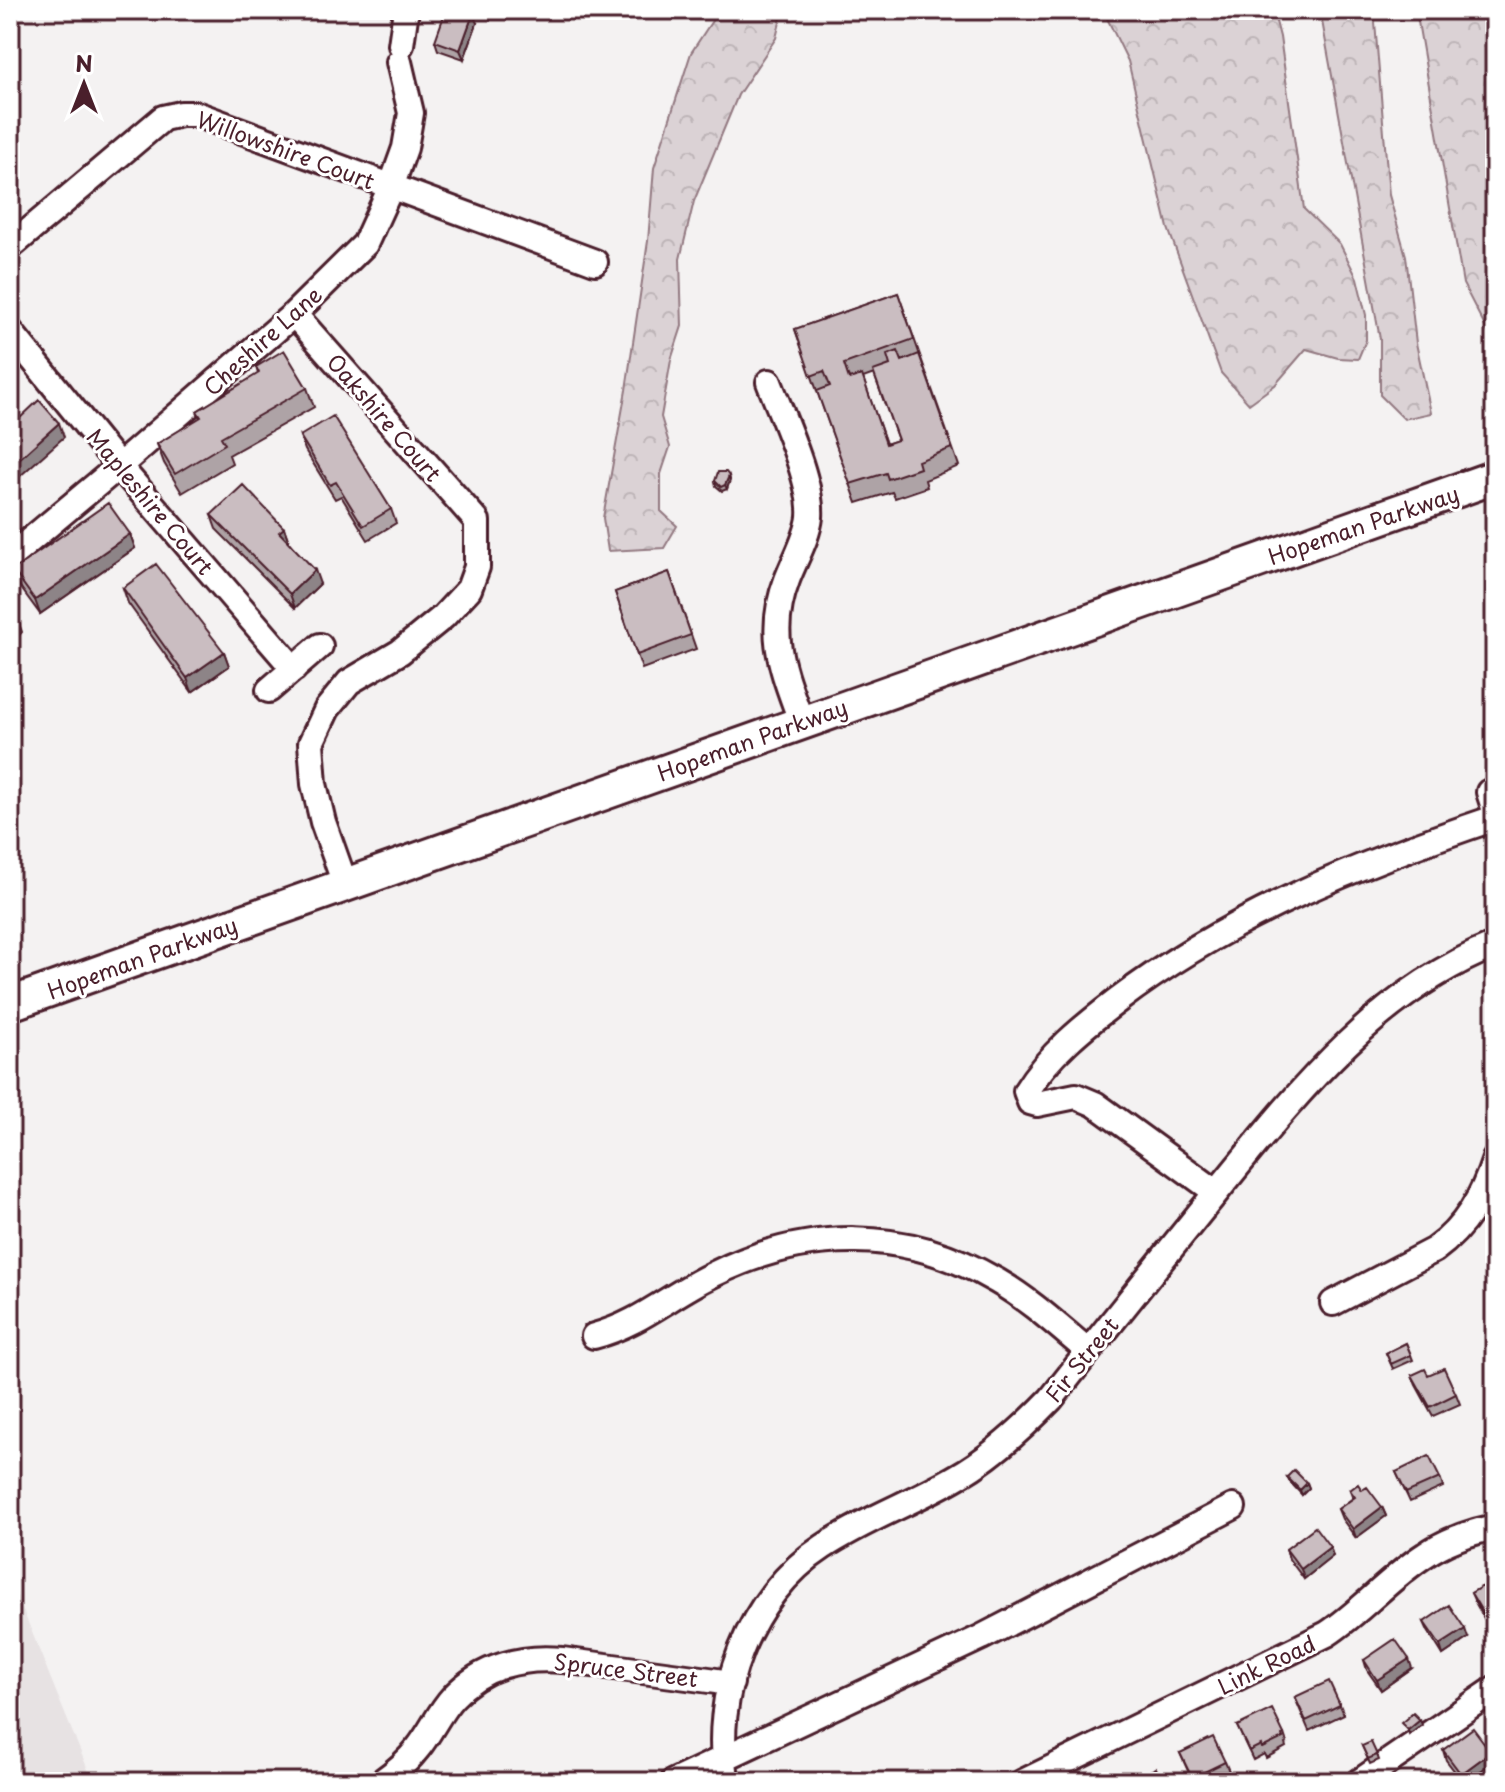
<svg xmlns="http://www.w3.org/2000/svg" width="1505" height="1792" font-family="'Playpen Sans',sans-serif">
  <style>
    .built { fill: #e7e2e3 }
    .forest { fill: url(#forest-crowns); stroke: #927880; stroke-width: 2 }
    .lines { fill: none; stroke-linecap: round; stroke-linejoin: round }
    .minor-casing { stroke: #4a1f2b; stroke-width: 30 }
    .major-casing { stroke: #4a1f2b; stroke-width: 38 }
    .minor { stroke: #fff; stroke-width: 24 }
    .major { stroke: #fff; stroke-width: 32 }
    .wall { fill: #aea3a6; stroke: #4a1f2b; stroke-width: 2; fill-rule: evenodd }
    .shaded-wall { fill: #8d8487; stroke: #4a1f2b; stroke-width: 2 }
    .building { fill: #cabdc1; stroke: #4a1f2b; stroke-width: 2 }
    .labels { text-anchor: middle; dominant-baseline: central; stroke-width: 6; stroke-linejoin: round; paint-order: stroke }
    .street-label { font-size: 22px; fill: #4a1f2b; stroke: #fff }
  </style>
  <defs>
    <pattern id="forest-crowns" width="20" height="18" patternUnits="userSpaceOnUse" patternTransform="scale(2)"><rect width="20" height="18" fill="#dbd2d5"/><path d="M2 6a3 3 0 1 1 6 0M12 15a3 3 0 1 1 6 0" fill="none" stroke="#bdb4b7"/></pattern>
  </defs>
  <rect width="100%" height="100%" fill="#f4f2f2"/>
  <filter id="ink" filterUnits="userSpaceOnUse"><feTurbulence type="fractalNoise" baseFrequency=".0125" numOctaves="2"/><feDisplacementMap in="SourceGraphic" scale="16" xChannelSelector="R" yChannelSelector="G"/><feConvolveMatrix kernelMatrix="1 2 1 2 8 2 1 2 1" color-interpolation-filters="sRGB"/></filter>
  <g filter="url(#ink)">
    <path class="built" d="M10,1578L63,1709L93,1782H10Z"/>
    <path class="forest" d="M719,10H783L776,38L738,95L694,201L680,259L682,326L671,360L661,417L670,447L661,474V511L677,526L664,548L608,551L603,518L626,390L648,241L654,168L691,53Z
      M1103,10H1273L1280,37L1304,209L1340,244L1357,278L1366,315V340L1358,359L1338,358L1306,349L1275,385L1249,404L1221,373L1168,228L1128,61Z
      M1320,10H1374L1389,195L1406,256L1416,343L1431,413L1404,419L1380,395V339Z
      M1416,10H1495V346L1463,284Z"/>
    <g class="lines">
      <g class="minor-casing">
        <path id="minor" d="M401,45L406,10
          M10,247L163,118L181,114H196L595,262
          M294,314L477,521V567L469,589L443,617L400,652L349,682L327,709L311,743L314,784L323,822L345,884
          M10,331L119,466L294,669
          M769,382C782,416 813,483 810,517C808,537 794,561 787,580C766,635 783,670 801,721
          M10,557L125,461L294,314L365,244L391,187L405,148L411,113L399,62
          M269,690L320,646
          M1489,792L1495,811
          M1216,1192L1095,1104L1076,1096L1037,1104L1030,1102L1026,1091C1048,1055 1084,1026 1117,1001C1230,915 1361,863 1495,818
          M1333,1303L1434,1250C1466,1227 1483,1196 1495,1159
          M594,1336C640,1324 670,1295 712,1275C806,1228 906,1227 997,1281C1030,1300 1059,1327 1088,1351
          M381,1782C394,1773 408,1761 418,1748C431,1732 439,1712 453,1697C482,1666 522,1656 562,1660L731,1683
          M673,1782L982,1637L1233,1507
          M727,1782C710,1696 749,1595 823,1547C865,1519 914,1502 958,1476C993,1456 1023,1428 1051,1399C1105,1330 1160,1262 1215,1194C1295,1096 1374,993 1495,945
          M1023,1782L1327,1634C1362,1611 1389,1578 1425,1555C1445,1541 1471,1532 1495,1527
          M1359,1782L1495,1689"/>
      </g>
      <g class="major-casing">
        <path id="major" d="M10,1004L1495,477"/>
      </g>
      <use href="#minor" class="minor"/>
      <use href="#major" class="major"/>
    </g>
    <path class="wall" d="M477,23L464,59L438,50L435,41Z
      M898,293L959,466L925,480L927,487L895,498L892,492L857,503L795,329ZM874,374L898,440L886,444L863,378Z
      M256,367L307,388L314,407L229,455L232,463L182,493L164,463L157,444L200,418L197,411L258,374Z
      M300,436L391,509L396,523L368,540L341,496L335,499L305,450Z
      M729,476L730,480L727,489L722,491L716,486L715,481Z
      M211,515L284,528L289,542L320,584L295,608L216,529Z
      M130,534L135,548L40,614L18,584L13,570Z
      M669,572L696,649L642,669L615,592Z
      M123,588L224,652L229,666L192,692L128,603Z
      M1406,1343L1413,1360L1393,1369L1386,1353Z
      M1412,1375H1428L1456,1394L1460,1404L1433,1416L1416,1385Z
      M1396,1472L1440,1478L1443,1487L1410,1502Z
      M1287,1477L1307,1483L1309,1488L1302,1495L1289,1481Z
      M1350,1490L1382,1507L1386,1516L1356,1538L1342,1519L1338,1509L1353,1498Z
      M1330,1547L1333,1556L1304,1579L1289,1559L1286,1549Z
      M1495,1579V1626L1490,1629L1475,1602L1471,1593Z
      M1424,1622L1468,1638L1443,1655L1428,1631Z
      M1364,1660L1412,1668L1381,1690L1367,1670Z
      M1295,1698L1340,1705L1344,1714L1309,1731Z
      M1237,1726L1284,1734L1287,1743L1285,1744L1286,1747L1266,1758L1264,1754L1253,1760Z
      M1362,1746L1377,1755L1379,1760L1370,1764Z
      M1443,1750L1491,1752L1494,1761L1466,1782H1463L1446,1760Z
      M1180,1753L1225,1762L1229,1771L1207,1782H1193Z"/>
    <path class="shaded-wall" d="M473,14L477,23L464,59L460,50Z
      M59,423L64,437L10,485V467Z
      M729,476L730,480L727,489L725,485Z
      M284,528L289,542L284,546L279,532Z
      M130,534L135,548L40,614L35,600Z
      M315,570L320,584L295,608L290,594Z
      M17,618L22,632L10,645V625Z
      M224,652L229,666L192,692L187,678Z
      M1307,1483L1309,1488L1302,1495L1300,1490Z
      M1382,1507L1386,1516L1356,1538L1353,1529Z
      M1330,1547L1333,1556L1304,1579L1301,1569Z
      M1465,1629L1468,1638L1443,1655L1440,1645Z
      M1409,1659L1412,1668L1381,1690L1377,1680Z
      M1420,1720L1422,1725L1409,1735L1408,1730Z
      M1491,1752L1494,1761L1466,1782H1463L1461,1774Z"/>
    <path class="building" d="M446,10H463L473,14L460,50L435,41Z
      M898,293L914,339L844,364L849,379L862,375L886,444L898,440L873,371L890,365L887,355L898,351L902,361L919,354L952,448L918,461L920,468L888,479L886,473L850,484L817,391L830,386L824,371L811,376L795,329Z
      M284,350L307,388L221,437L225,444L175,474L157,444L201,417L197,411L259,373L256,367Z
      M39,400L59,423L10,467V414L13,411L20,418Z
      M333,416L391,509L363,526L336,482L330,485L300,436Z
      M718,472H726L729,476L725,485L721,487L715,481Z
      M243,485L284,528L279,532L315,570L290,594L211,515Z
      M108,503L130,534L35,600L13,570Z
      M156,564L224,652L187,678L123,588Z
      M669,572L691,635L637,655L615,592Z
      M10,611L17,618L10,625Z
      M1406,1343L1411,1355L1391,1364L1386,1353Z
      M1444,1368L1456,1394L1430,1407L1412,1375L1425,1369L1428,1375Z
      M1429,1456L1440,1478L1406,1493L1396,1472Z
      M1294,1470L1307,1483L1300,1490L1287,1477Z
      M1358,1484L1362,1490L1367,1487L1382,1507L1353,1529L1338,1509L1355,1497L1350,1490Z
      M1315,1527L1330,1547L1301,1569L1286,1549Z
      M1495,1579V1615L1487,1620L1471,1593Z
      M1449,1605L1465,1629L1440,1645L1424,1622Z
      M1395,1639L1409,1659L1377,1680L1364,1660Z
      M1329,1681L1340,1705L1306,1721L1295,1697Z
      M1495,1707V1717L1491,1710Z
      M1272,1709L1284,1734L1282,1735L1283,1738L1262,1748L1261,1745L1249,1751L1237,1726Z
      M1413,1713L1420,1720L1408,1730L1401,1723Z
      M1473,1728L1491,1752L1461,1774L1443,1750Z
      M1213,1737L1225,1762L1192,1778L1180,1753Z
      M1371,1742L1377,1755L1368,1759L1362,1746Z
      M1156,1768L1163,1782H1127Z"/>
  </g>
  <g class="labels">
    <g class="street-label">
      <text transform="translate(286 149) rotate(20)">Willowshire Court</text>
      <text transform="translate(262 340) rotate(-42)">Cheshire Lane</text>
      <text transform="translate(385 417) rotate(49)">Oakshire Court</text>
      <text transform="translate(151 501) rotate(50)">Mapleshire Court</text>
      <text transform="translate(1363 524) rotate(-19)">Hopeman Parkway</text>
      <text transform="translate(752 739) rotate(-20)">Hopeman Parkway</text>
      <text transform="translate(142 957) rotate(-20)">Hopeman Parkway</text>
      <text transform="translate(1081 1359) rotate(-51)">Fir Street</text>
      <text transform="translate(1266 1664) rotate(-26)">Link Road</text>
      <text transform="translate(626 1669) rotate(7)">Spruce Street</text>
    </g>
  </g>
  <rect width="1505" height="1792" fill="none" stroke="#fff" stroke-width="40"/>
  <rect x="20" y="20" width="1465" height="1752" fill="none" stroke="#4a1f2b" stroke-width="3" filter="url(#ink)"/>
  <g transform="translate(84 84)" stroke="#ffffff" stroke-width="6" paint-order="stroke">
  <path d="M0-6L14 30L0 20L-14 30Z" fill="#4a1f2b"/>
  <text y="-12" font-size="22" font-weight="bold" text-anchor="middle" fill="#4a1f2b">N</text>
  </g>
</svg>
